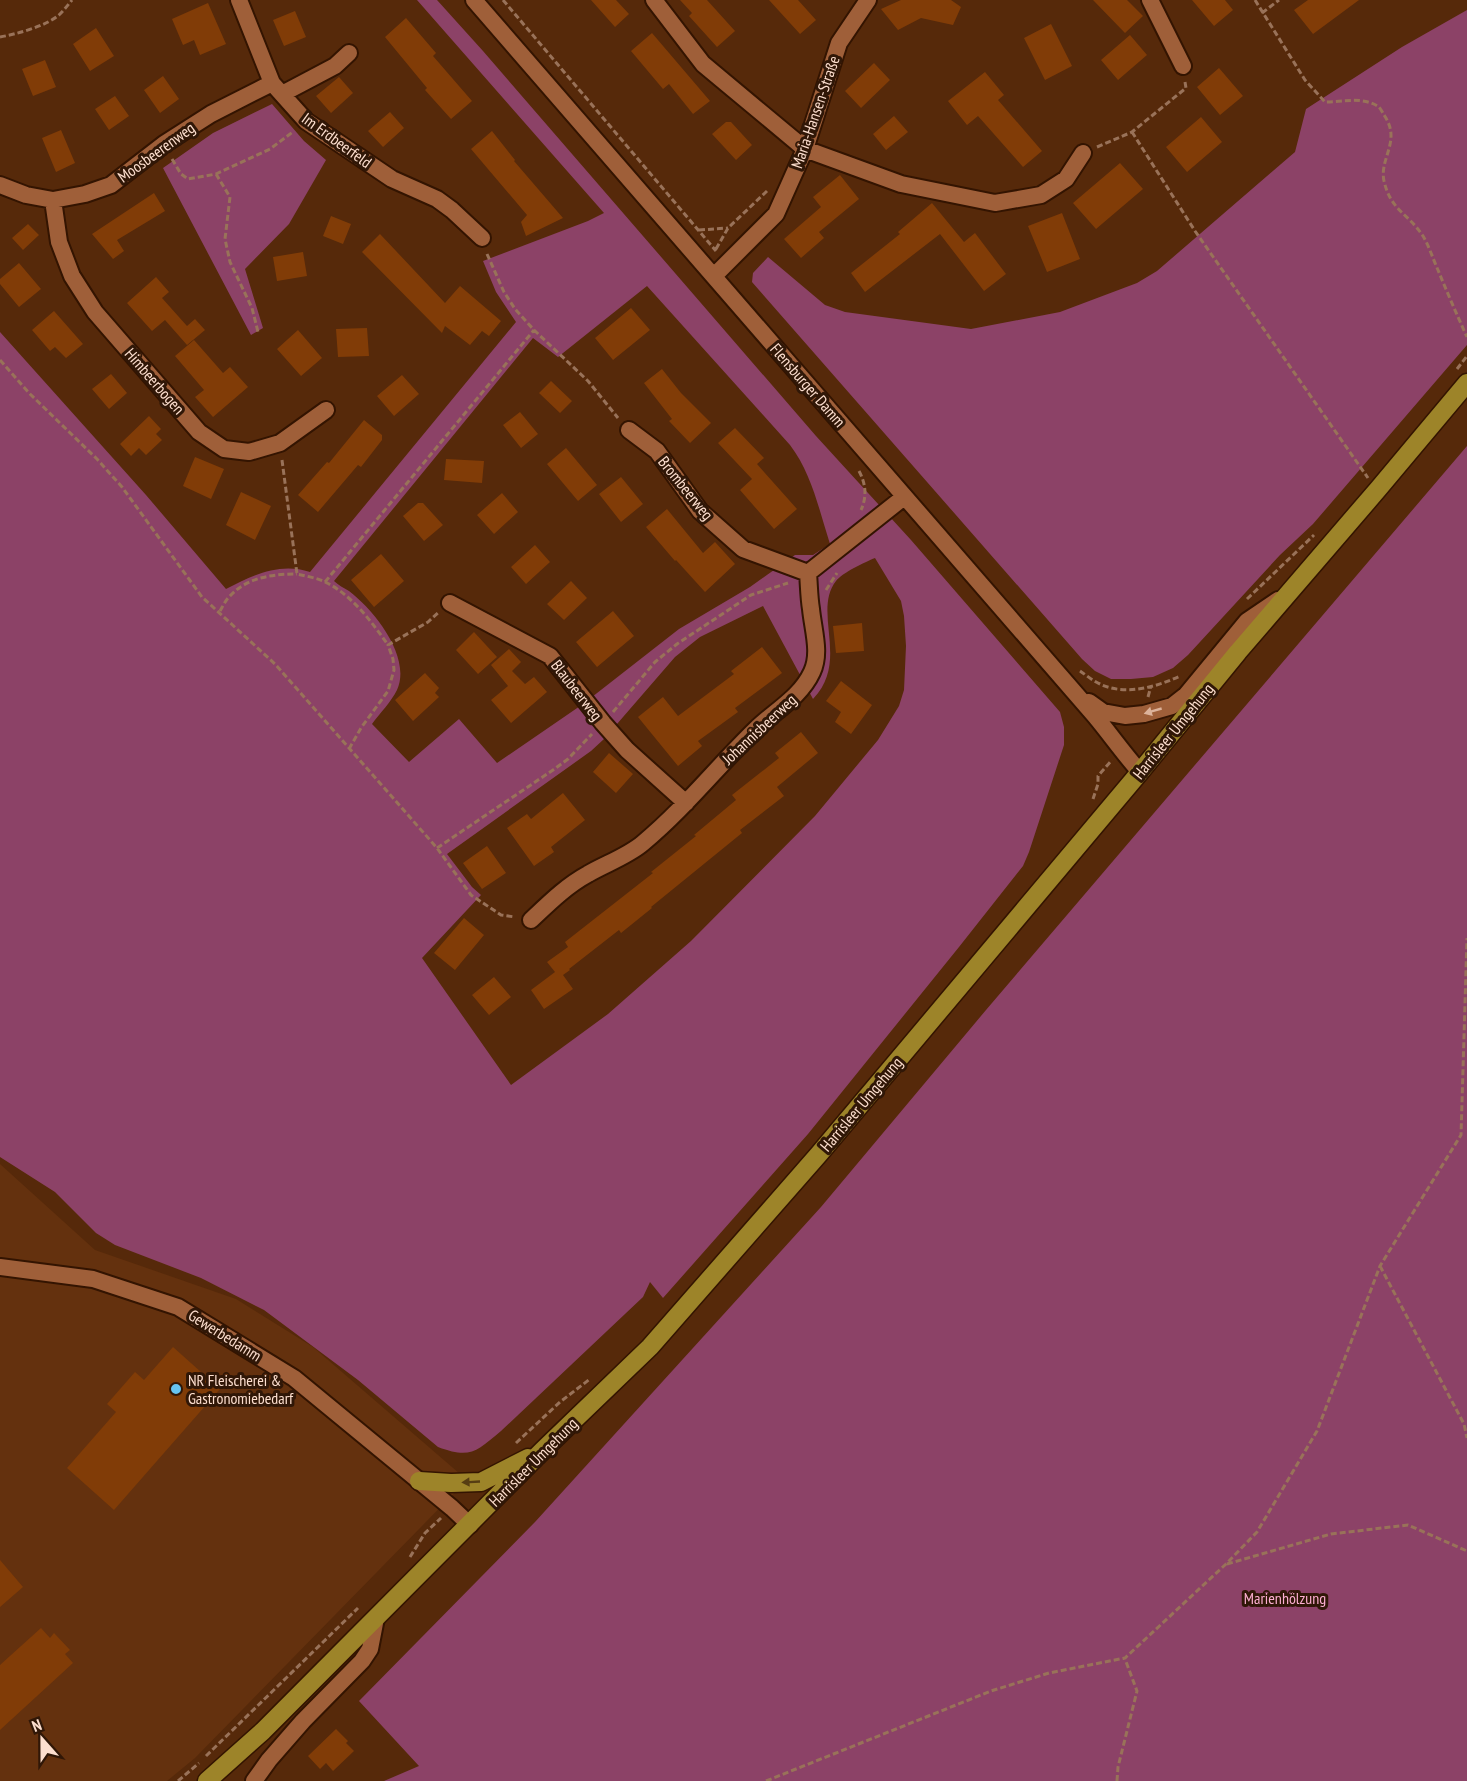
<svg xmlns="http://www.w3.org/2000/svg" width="1467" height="1781" font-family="'PT Sans Narrow',sans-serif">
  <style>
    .built { fill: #64310e }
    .green { fill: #8c4267; fill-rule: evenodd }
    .building { fill: #813c07 }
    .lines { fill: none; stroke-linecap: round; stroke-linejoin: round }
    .minor-casing { stroke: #331401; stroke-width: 20 }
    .major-casing { stroke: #331401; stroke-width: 21 }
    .path { stroke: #997259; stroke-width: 3; stroke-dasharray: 6 3; stroke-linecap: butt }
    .minor { stroke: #9f5f39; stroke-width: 16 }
    .major { stroke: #9d8429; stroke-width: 18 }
    .oneway { fill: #dcb29a }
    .oneway2 { fill: #563d13 }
    .poi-dot { fill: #67c4f0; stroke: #301707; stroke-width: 2 }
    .labels { text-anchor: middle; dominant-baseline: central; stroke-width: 6; stroke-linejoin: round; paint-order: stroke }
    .street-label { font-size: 16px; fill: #fddfcf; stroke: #301707 }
    .poi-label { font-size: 16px; fill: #fddfcf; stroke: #301707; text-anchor: start }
    .park-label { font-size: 16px; fill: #fdafd2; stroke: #301707 }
  </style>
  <rect width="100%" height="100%" fill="#56290a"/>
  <path class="built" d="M0,1164L95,1250L236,1299L313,1347L467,1480L195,1758L167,1781H0Z"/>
  <path class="green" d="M417,0H437L483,51L816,436L911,540L1060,712L1064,727V745L1029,852L1023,866L959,947L808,1134L663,1298L650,1282L643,1297L501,1431C476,1452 470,1459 438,1447L358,1380L264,1310L201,1278L115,1245L96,1233L55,1192L0,1157V332L146,495L226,589C253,575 280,562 310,572L516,322L496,292L483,261L588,221L604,213ZM647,286L790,445C812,474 819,510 830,544L813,555H795L750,587L679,629L583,704L497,763L459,719L409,762L372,724C380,713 391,702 397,690C412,657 374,610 349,591C344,588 338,585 334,581L533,338L558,357ZM875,558L901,601L904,616L906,646L904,690L899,706L878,740L815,816L691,941L608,1014L511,1085L422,958L481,895L472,887L447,854L591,751L604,739L675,657L700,637L763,606L813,699C850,661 812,612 836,581C842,573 865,562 875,558Z
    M1467,10V345L1313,524L1280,555L1188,655L1173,668L1153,677L1131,679H1111L1095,671L1082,659L752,282L753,273L768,257L825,305L845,312L971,329L1060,312L1137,283L1157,271L1295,152L1306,109L1402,47Z
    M272,104L304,141L326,160L289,224L245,269L263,328L251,335L163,168L213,133Z
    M1467,446V1781H384L419,1766L359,1701L535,1522L821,1207L986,1010Z"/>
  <path class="building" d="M591,0H616L629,14L615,27Z
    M680,0H707L735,31L717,47L689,16L692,13Z
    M769,0H798L816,20L800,34Z
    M901,0H951L961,7L953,25L921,18L898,30L881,9Z
    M1093,0H1127L1143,16L1125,33Z
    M1192,0H1225L1233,10L1214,26Z
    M1308,0H1359L1313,34L1294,10Z
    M208,3L226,44L200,55L194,40L183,45L172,19Z
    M295,11L306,37L284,46L273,20Z
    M406,18L436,53L433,56L472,101L451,119L425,90L427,88L385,37Z
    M1051,24L1072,66L1045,80L1024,38Z
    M96,28L114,56L90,71L73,44Z
    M652,33L710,101L693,114L669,84L663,89L631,51Z
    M1130,35L1147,55L1118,80L1101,60Z
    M45,60L56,87L33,96L22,69Z
    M874,63L890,80L861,108L845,91Z
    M1219,68L1243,96L1220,115L1197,87Z
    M985,72L1004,95L998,100L1042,151L1023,167L978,116L967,125L948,101Z
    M163,76L179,99L160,113L144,90Z
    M339,77L353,93L331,113L316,96Z
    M115,96L129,116L109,130L95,109Z
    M390,112L404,128L383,147L368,131Z
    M894,116L908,132L886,150L873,134Z
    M1201,117L1222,142L1187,172L1166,147Z
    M726,122H731L752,145L736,160L712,134Z
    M61,130L75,163L56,172L42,138Z
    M492,131L515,160L514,161L563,218L526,236L521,222L527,215L471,149Z
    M1120,163L1143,189L1096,229L1073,203Z
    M840,175L859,199L819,232L824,238L801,258L784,239L821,207L813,197Z
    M154,193L165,211L117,240L124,251L113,259L92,234Z
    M932,203L964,242L975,233L1006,274L984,291L940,234L865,292L851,273L900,234L898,232Z
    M1062,213L1080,259L1047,272L1028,226Z
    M331,216L351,224L343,244L323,236Z
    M28,224L39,235L23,250L12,238Z
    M380,234L445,303L460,286L501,321L489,336L482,331L470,345L445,326L442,333L362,252Z
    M303,252L307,276L277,281L273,257Z
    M19,263L41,289L19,307L0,284V279Z
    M156,277L169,292L162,298L187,326L195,319L205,330L187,345L165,320L152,331L127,303Z
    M631,308L650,330L613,360L595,338Z
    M54,311L83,344L66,358L55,347L50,351L32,330Z
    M367,328L369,356L338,357L336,329Z
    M298,330L322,358L301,376L277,349Z
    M194,340L223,373L230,367L248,387L213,417L195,397L204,390L175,356Z
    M662,369L681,393L711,423L690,443L669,421L672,419L644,383Z
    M111,374L127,393L109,409L92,389Z
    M402,375L419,394L394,416L377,396Z
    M551,381L572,401L560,413L539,393Z
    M520,412L538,434L521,448L503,425Z
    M149,416L161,429L156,434L162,440L146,455L139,448L131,456L120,444Z
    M364,420L382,435V440L361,467L358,465L318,512L298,495L327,462L329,463Z
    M735,428L764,458L757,464L797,509L774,529L740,490L752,479L718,443Z
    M566,448L597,485L578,501L547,464Z
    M195,457L224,469L211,499L183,486Z
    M446,459L484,461L482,483L444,480Z
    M621,477L643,504L621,522L599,494Z
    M241,492L271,506L255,540L226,525Z
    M502,493L518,512L494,534L477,515Z
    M418,503H423L443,525L424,541L403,516Z
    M667,509L703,553L715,542L735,564L705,592L676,560L675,561L646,527Z
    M535,545L550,562L526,584L511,567Z
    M381,554L404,581L374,607L351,580Z
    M571,581L587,598L564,620L547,604Z
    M613,611L634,636L597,667L576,642Z
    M862,623L864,651L836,653L833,626Z
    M474,632L497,657L478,674L456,650Z
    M762,647L782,673L735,708L738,712L698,741L702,746L678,766L638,717L663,697L678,716L734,674L731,671Z
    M509,649L521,662L512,671L525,684L534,677L547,692L511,723L491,700L508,686L491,665Z
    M425,673L439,688L435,693L439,697L413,721L395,700Z
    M841,681L872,705L851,734L835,722L841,712L826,701Z
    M801,732L818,753L777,787L784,796L740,830L742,833L651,907L652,908L621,933L619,930L569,969L570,970L563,975L573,989L544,1009L531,990L555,972L547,962L568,947L565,942L653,873L651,872L696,836L694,835L736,800L732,795L779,758L775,753Z
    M609,753L633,774L616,793L593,772Z
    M563,793L585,820L551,847L554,852L534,866L507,828L527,814L531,819Z
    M487,846L506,873L482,889L463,863Z
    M464,918L484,935L455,970L434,953Z
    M494,977L511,997L489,1015L472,995Z
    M173,1347L220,1389L114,1510L67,1468L116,1412L107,1404L135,1372L144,1380Z
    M0,1560L23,1587L0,1607Z
    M41,1628L50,1638L54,1633L70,1650L65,1654L73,1663L0,1730V1665Z
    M336,1729L348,1741L346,1743L354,1751L333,1771L326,1763L320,1769L308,1756Z"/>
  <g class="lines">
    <g class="minor-casing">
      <path id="minor" d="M239,0L272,83L306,121L392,179L437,199L452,210L482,238
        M474,0C682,238 887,478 1095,716C1110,734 1124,754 1140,772
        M654,0L703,64L805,149L901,184L995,203L1041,195L1066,179L1083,153
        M1150,0L1183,66
        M282,94L335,66L349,53
        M0,185L26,195L53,200L85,194L111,185L164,144L211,114L272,83
        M53,200L59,242L72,276L95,312L199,432L224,449L249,452L280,443L326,410
        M714,276L776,214L805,149L839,43L868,0
        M629,430L657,451L700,511L743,549L808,573
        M450,603L550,656L603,723L627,750L686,803
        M1089,702L1103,712L1125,716L1144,714L1172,706L1186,695L1247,621L1278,600
        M531,920C549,903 566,886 588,874C605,864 628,856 643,843C684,809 717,767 755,730C774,711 800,698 812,672C821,653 813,630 811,609C809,597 809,585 808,573L904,497
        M0,1267L93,1279L178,1307L294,1378L452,1508L470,1525
        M254,1781L269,1760L303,1721L362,1661L370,1649L376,1618"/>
    </g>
    <g class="major-casing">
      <path id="major" d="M419,1481L451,1483L481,1482L528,1458
        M207,1781L263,1731L543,1450L650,1347L819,1154L1140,772L1238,652L1379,488L1467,383"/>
    </g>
    <path class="path" d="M503,0L716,251
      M1255,0L1305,80L1325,102C1343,102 1363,96 1379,107C1380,108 1383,113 1384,115C1402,141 1379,158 1384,181C1391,211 1408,213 1423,236C1429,246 1433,259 1438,270C1447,292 1457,315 1467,337
      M1262,13L1279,0
      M0,37C17,34 46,26 59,15C64,10 68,5 72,0
      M1132,132L1195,231L1368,478
      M1097,147L1132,132L1186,88L1185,82
      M172,159L181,174L188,179L216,174L270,149L294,131
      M216,174L230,197L225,239L230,262L252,308L258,332
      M699,230L728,228
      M716,249L728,228L767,191
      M487,254L504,292L515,309L534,330L588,381L618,418
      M0,360L29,393L97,459L122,487L202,597L275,664L437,848L471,895L501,915L515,917
      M1457,369L1467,356
      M282,460L297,574C306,576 317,578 325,582C351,594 372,622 388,645
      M859,471C866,484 867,497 861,510
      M325,582L534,330
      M826,590L837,573
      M1247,599L1314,535
      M220,611C223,606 226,599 231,595C248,577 274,574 297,574
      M1080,671C1086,675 1093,681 1100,684C1124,696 1157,687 1180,676
      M1148,697L1151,686
      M613,712L655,662L677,644L751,595L788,583
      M349,749L361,728L388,691L394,670L393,659L388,645L428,622L439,612
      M1093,799L1098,784V776L1112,760
      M437,848L553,770L568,759L592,734
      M1380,1266L1464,1424L1467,1438
      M516,1443L560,1402L590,1379
      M410,1557L425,1533L441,1518
      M1227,1564L1331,1534L1408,1525L1467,1551
      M206,1756L358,1608
      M178,1781L199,1763
      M766,1781L991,1691L1049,1673L1125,1658L1226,1564L1257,1532L1317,1431L1380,1266L1461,1135L1467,938
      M1117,1781L1118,1767L1137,1691L1125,1659"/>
    <use href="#minor" class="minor"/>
    <use href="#major" class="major"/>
  </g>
  <defs><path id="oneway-solid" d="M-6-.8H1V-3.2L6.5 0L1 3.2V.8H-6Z" transform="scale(1.5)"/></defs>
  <use class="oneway" href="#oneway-solid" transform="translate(1153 711) rotate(164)"/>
  <use class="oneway2" href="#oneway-solid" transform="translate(471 1482) rotate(177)"/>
  <circle class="poi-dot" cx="176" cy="1389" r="6"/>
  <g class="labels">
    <g class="street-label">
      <text transform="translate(815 112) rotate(-71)">Maria-Hansen-Straße</text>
      <text transform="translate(337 140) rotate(36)">Im Erdbeerfeld</text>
      <text transform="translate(156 152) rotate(-36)">Moosbeerenweg</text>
      <text transform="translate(155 381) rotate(49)">Himbeerbogen</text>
      <text transform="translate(808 385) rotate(49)">Flensburger Damm</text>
      <text transform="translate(686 488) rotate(51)">Brombeerweg</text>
      <text transform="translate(577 690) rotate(52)">Blaubeerweg</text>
      <text transform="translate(759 729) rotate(-43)">Johannisbeerweg</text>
      <text transform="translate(1173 731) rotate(-51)">Harrisleer Umgehung</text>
      <text transform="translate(861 1104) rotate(-50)">Harrisleer Umgehung</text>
      <text transform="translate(225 1335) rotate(32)">Gewerbedamm</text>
      <text transform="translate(533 1462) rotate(-45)">Harrisleer Umgehung</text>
    </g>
    <g class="poi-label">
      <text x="188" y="1380">NR Fleischerei &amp;<tspan x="188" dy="18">Gastronomiebedarf</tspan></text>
    </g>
    <g class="park-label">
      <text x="1285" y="1598">Marienhölzung</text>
    </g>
  </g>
  <g transform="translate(42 1739) rotate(339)" stroke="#301707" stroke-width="4.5" paint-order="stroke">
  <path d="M0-4.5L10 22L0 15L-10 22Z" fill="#fddfcf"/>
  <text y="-9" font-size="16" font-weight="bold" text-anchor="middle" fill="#fddfcf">N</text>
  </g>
</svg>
